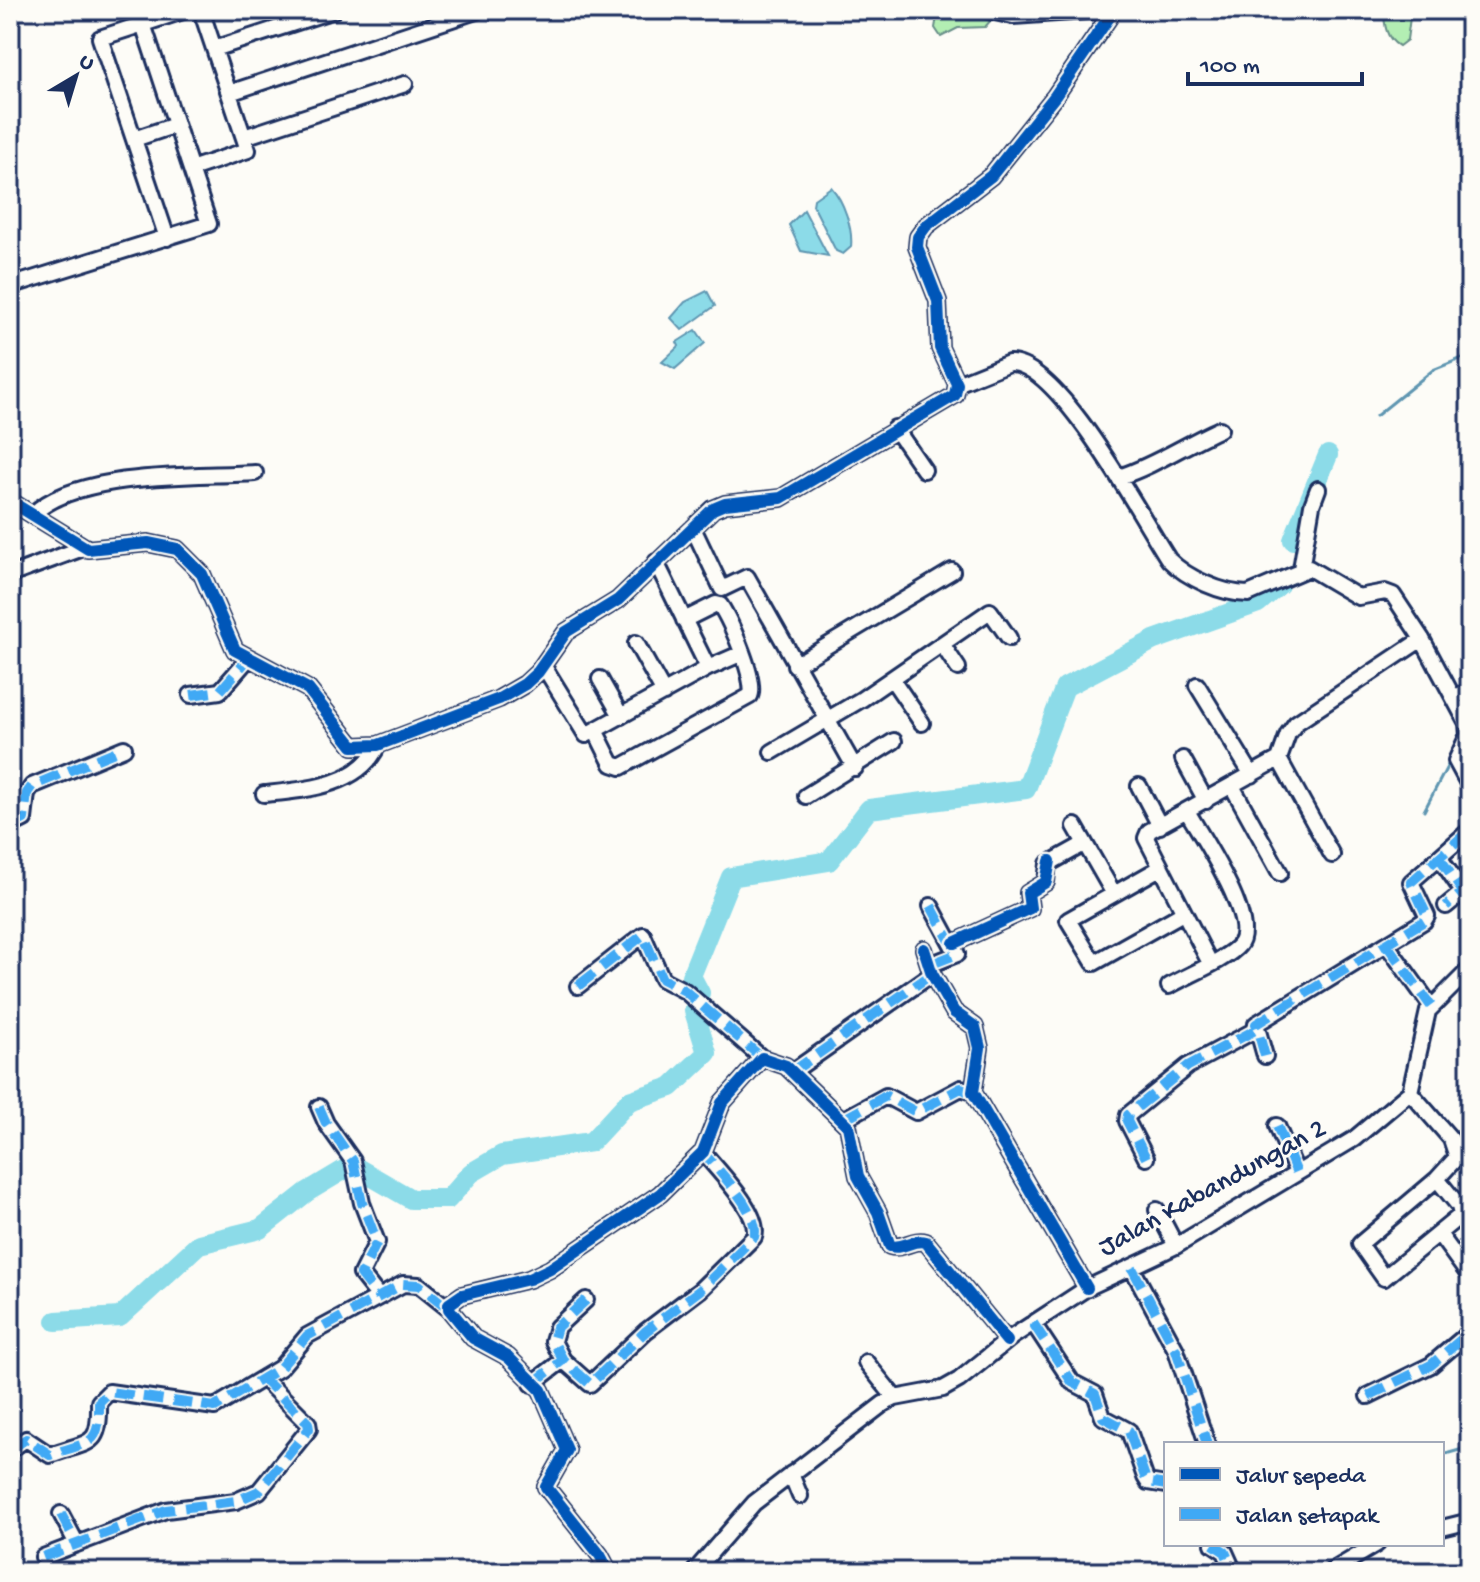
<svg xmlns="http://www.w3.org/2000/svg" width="1480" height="1582" font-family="'Gochi Hand',sans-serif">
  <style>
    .green { fill: #b3eeb3; stroke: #678e88; stroke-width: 2 }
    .water { fill: #8cdbe8; stroke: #5f96b1; stroke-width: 2 }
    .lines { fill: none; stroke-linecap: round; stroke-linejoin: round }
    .stream { stroke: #5f96b1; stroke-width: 3 }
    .river { stroke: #8cdbe8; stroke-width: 20 }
    .minor-casing { stroke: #1b2f5e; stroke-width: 20 }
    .minor { stroke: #fdfcf7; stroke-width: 14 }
    .quiet { stroke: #3fa9f5; stroke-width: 10; stroke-dasharray: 20 10; stroke-linecap: butt }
    .cycleway-casing { stroke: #fdfcf7; stroke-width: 17 }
    .cycleway { stroke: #0057b8; stroke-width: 12 }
    .labels { text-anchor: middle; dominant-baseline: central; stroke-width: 6; stroke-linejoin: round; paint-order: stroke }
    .street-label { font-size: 28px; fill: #1b2f5e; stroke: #fdfcf7 }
  </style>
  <rect width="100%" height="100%" fill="#fdfcf7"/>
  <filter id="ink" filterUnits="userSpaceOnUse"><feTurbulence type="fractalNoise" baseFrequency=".0125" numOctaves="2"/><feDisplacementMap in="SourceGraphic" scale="16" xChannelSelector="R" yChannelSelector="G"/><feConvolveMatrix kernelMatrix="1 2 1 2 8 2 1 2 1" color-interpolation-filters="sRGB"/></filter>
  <g filter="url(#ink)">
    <path class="green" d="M926,10H1062L998,12L985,27L958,28L941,37L935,28L938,11L929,13Z
      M1384,10H1411L1407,40L1399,46C1386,39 1384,24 1384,10Z"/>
    <path class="water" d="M831,187C844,201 853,229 851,247L843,254L836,251L813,205L814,199Z
      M804,210L828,256L801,251L789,225Z
      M707,291L715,306L682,330L671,318L685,302Z
      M696,330L705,343L675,369L662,362L679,346L677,342Z"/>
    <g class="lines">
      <path class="stream" d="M1376,416L1433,370L1470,355
        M1424,811L1450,761
        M1442,1455L1470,1447"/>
      <path class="river" d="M1293,540L1328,455
        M56,1321L120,1317L199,1244L260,1229L307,1192L352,1165L411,1199H448L471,1173L502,1155L591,1142L629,1101L671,1087L707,1053L694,1011L700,993L691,976L731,877L829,861L869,809L1026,789L1065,687L1154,640L1258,603L1279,585"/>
      <g class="minor-casing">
        <path id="minor" d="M986,10L1013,16L1102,10
          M143,24L100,38L167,238
          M214,49L334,10
          M229,93L476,11
          M244,137L405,84
          M134,139L176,125
          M191,169L248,150L201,10
          M10,286L209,224L143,24L186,10
          M957,384L1009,363C1059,360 1143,521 1169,560C1187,578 1222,594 1248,594L1309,568L1358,597L1385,592L1393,595L1422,639L1467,723L1468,735L1456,761L1470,787
          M895,428L924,470
          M1119,477C1154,466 1186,444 1220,429
          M10,501L88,549L148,543L177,549L202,574L235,650L308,689L353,746L378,745L499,699L525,684L538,672L566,632L618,600L713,509L725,504L781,498L955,395L957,384L940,348L938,301L917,247L918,237L926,226L991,176L1055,96L1114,10
          M33,514C78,471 193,477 255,473
          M693,528L722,589L747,577L855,768
          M1301,569L1312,505L1318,489
          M10,575L83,548
          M636,643L664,693
          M942,644L958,668
          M543,665L586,735L708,668L656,562
          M795,665L952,571
          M708,668L740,654
          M600,679L621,716
          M892,679L922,723
          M1197,685L1252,775
          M191,695L220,691L248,659
          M1454,697L1470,691
          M595,730L612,764L621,767L750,696C758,683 730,620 720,605L716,604L684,620
          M772,752L862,699L990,611L1009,638
          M1183,759L1206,801
          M1279,759L1332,855
          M1139,786L1160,826
          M1232,786L1280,873
          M264,794C304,790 359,787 378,745
          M806,796L894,741
          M10,826L24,819L27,793L32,786L124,748
          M1075,826L1114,894
          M1439,857L1463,892L1446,906
          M1160,868L1068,920L1094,963L1183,913
          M931,906L957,954L932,964
          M954,943L1030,908L1028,893L1046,882L1048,864L1084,844
          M1387,945L1431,1006
          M924,949L932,974L954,1012L975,1027L980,1048L973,1092
          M1210,963L1146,838L1149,831L1279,759L1288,734L1296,723L1422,639
          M578,986L643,935L662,979L685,991L762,1058
          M1169,986C1186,976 1228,959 1239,945C1259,921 1201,836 1187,811
          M1265,1056L1256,1024L1424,921L1427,916L1411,882L1470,830
          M792,1072L932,974
          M1410,1092L1451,1139L1457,1157L1437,1179L1360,1244L1384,1278L1461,1215L1459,1206L1437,1179
          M319,1107L326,1123L353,1161L362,1203L377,1242L361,1274L379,1297
          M844,1119L886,1096L916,1112L961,1088L973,1092L1087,1288
          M1277,1126L1297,1173
          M1146,1158L1127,1121L1128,1115L1188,1066L1257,1029
          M1157,1210L1176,1246
          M1439,1234L1466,1271
          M1132,1268L1176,1350L1207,1444
          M586,1300L557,1327L553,1341L563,1360L590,1384L646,1331L700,1290L754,1237C762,1214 718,1171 703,1152
          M1033,1323L1072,1382L1095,1394L1103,1417L1129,1431L1145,1477L1148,1482L1166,1485
          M866,1362L895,1398
          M532,1384L563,1360
          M1368,1396L1431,1365L1470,1332
          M10,1450L26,1439L50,1455C90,1440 100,1449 99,1402L109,1392L215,1407L280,1368L307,1336L403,1284L419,1285L449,1309
          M791,1474L800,1496
          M61,1514L77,1544
          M1442,1528L1470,1521
          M1213,1544L1225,1552L1234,1572
          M43,1557L166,1510L236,1501L259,1491L309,1429L308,1423L263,1378
          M609,1572L600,1555L546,1487L567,1450L541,1390L508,1357L473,1338L449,1309V1304L462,1295L529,1279L550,1269L660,1194L703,1152L722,1103L762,1058L786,1066L848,1126L858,1176L878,1212L890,1246C903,1250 913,1238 926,1242L1007,1341
          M694,1572L754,1503L883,1404L895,1398L943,1389L959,1380L1012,1337L1087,1288L1176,1246L1354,1139L1410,1092L1428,1011L1470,969
          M1330,1572L1377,1544"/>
      </g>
      <use href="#minor" class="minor"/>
      <path class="quiet" d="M191,695L220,691L248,659
        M10,826L24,819L27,793L32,786L124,748
        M1439,857L1463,892L1446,906
        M931,906L957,954L932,964
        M1387,945L1431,1006
        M578,986L643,935L662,979L685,991L762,1058
        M1265,1056L1256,1024L1424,921L1427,916L1411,882L1470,830
        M792,1072L932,974
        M319,1107L326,1123L353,1161L362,1203L377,1242L361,1274L379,1297
        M844,1119L886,1096L916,1112L961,1088L978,1097
        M1277,1126L1297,1173
        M1146,1158L1127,1121L1128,1115L1188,1066L1257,1029
        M1132,1268L1176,1350L1207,1444
        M586,1300L557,1327L553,1341L563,1360L590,1384L646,1331L700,1290L754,1237C762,1214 718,1171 703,1152
        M1033,1323L1072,1382L1095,1394L1103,1417L1129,1431L1145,1477L1148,1482L1166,1485
        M532,1384L563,1360
        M1368,1396L1431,1365L1470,1332
        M10,1450L26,1439L50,1455C90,1440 100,1449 99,1402L109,1392L215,1407L280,1368L307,1336L403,1284L419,1285L449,1309
        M61,1514L77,1544
        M1213,1544L1225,1552L1234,1572
        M43,1557L166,1510L236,1501L259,1491L309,1429L308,1423L263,1378"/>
      <g class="cycleway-casing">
        <path id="cycleway" d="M10,501L88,549L148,543L177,549L202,574L235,650L308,689L353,746L378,745L499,699L525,684L538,672L566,632L618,600L713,509L725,504L781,498L955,395L957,384L940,348L938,301L917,247L918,237L926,226L991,176L1055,96L1114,10
          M954,943L1030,908L1028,893L1046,882L1050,861
          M924,949L932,974L954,1012L975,1027L980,1048L973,1092L1087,1288
          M609,1572L600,1555L546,1487L567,1450L541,1390L508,1357L473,1338L449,1309V1304L462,1295L529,1279L550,1269L660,1194L703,1152L722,1103L762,1058L786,1066L848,1126L858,1176L878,1212L890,1246C903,1250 913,1238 926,1242L1007,1341"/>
      </g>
      <use href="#cycleway" class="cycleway"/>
    </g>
  </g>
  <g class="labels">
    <g class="street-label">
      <text transform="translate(1213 1189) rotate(-29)">Jalan Kabandungan 2</text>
    </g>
  </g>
  <rect width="1480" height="1582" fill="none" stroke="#fdfcf7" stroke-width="40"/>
  <rect x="20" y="20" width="1440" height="1542" fill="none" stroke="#1b2f5e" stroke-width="3" filter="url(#ink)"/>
  <rect x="1164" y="1442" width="280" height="104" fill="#fdfcf7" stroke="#a3aaba" stroke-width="2"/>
  <rect x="1180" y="1468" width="40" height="12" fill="#0057b8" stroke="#a3aaba" stroke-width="2"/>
  <text x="1236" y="1482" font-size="24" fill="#1b2f5e">Jalur sepeda</text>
  <rect x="1180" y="1508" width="40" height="12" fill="#3fa9f5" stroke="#a3aaba" stroke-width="2"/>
  <text x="1236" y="1522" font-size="24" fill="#1b2f5e">Jalan setapak</text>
  <g transform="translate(76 76) rotate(38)" stroke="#fdfcf7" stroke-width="6" paint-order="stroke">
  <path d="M0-6L14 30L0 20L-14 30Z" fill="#1b2f5e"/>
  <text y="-12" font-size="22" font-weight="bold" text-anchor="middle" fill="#1b2f5e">U</text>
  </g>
  <path d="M1188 72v12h174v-12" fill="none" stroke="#1b2f5e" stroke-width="4"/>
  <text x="1200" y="72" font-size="24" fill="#1b2f5e" stroke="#fdfcf7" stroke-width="6" paint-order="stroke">100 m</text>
</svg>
